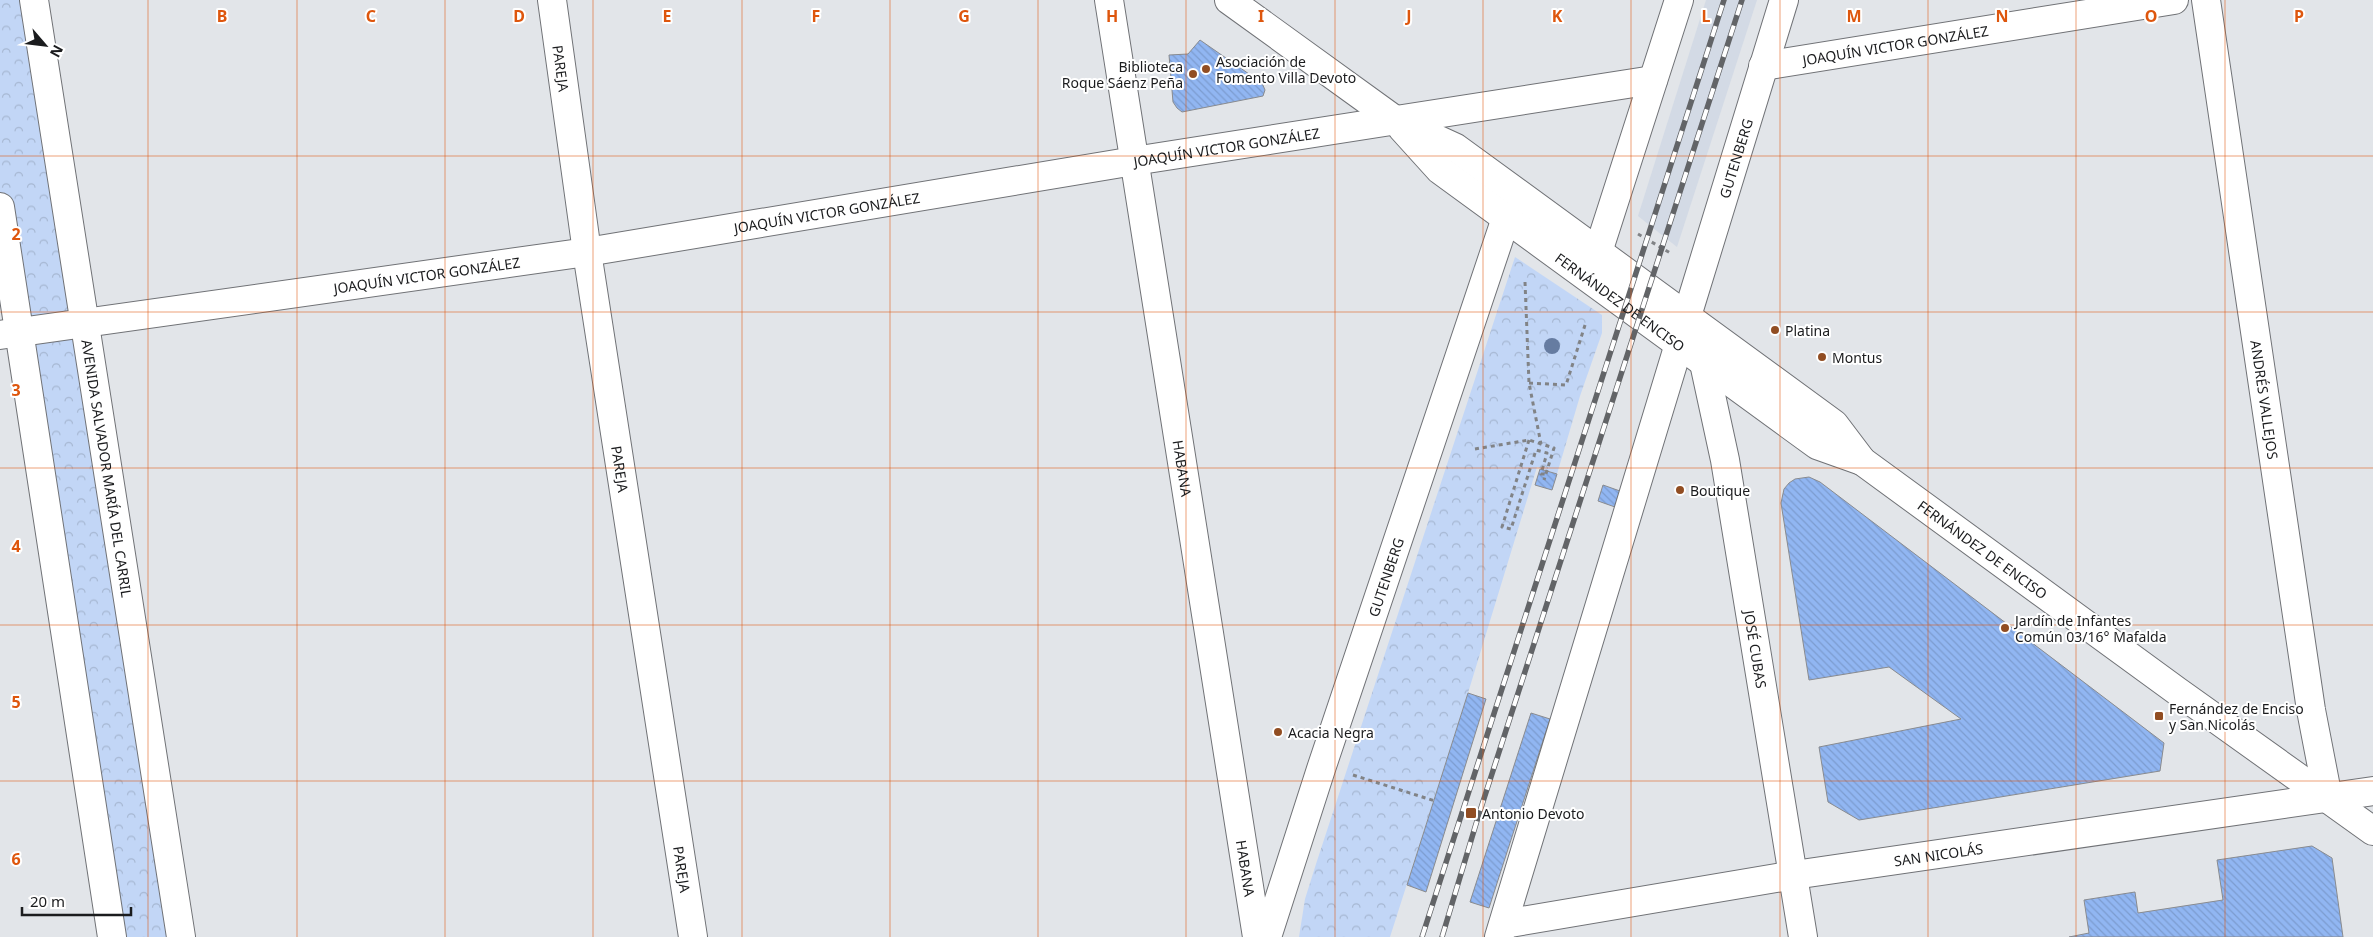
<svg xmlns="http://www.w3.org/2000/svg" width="2373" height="937" font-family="'Noto Sans',sans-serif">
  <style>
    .built { fill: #d3dae5 }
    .park { fill: url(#park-crowns) }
    .building { fill: url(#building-back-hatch); stroke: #898b8f }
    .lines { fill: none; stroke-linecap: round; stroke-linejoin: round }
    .minor-casing { stroke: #707276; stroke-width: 30 }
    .tertiary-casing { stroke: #707276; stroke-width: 30 }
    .path { stroke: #818386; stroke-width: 3; stroke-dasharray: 4 4; stroke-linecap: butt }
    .minor { stroke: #fff; stroke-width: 28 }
    .tertiary { stroke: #fff; stroke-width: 28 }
    .rail-casing { stroke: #626467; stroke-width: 5.5 }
    .rail { stroke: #fff; stroke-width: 4; stroke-dasharray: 11; stroke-linecap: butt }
    .tree { fill: #667ca1 }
    .grid { fill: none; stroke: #de560d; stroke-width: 1; stroke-opacity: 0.55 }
    .poi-dot { fill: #914d22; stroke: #fff; stroke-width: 2 }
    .labels { text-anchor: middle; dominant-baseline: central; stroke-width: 4; stroke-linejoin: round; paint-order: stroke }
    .street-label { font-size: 14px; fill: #1b1c1e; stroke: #fff }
    .poi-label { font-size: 14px; fill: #1b1c1e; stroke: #fff; text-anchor: start }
    .grid-label { font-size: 16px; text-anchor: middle; font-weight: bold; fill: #de560d; stroke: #fff; stroke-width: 4; stroke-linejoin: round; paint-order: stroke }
  </style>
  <defs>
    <pattern id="park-crowns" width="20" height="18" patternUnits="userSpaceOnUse" patternTransform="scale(1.25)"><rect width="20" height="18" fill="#c2d6f6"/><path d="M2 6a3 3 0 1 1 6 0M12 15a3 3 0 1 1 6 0" fill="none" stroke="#a6b7d2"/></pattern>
    <pattern id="building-back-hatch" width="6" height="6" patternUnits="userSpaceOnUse" patternTransform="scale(1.25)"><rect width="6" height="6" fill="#91b6f2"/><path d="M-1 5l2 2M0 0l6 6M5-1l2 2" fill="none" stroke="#7c9ccf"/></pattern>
  </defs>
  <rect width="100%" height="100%" fill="#e2e5e9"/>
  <path class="built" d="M1706,0H1757L1677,247L1638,216Z"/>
  <path class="park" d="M0,0H34L181,937H112L0,207Z
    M1515,257L1602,315V333L1580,396L1557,474L1537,467L1468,693L1390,937H1299L1305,899L1316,864Z"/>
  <path class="building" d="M1200,40L1262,83L1265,90L1263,96L1182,112L1177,108L1173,102L1169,55L1188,54Z
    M1540,469L1557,474L1552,490L1535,485Z
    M1809,477L1820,482L2164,743L2160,771L1859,820L1828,802L1819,747L1961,719L1889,667L1809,680L1781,503L1784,489L1789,483L1795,479Z
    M1603,485L1620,491L1615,507L1598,501Z
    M1468,693L1486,699L1426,892L1407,885Z
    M1531,713L1550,719L1489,908L1470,902Z
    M2312,846L2332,858L2343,937H2069L2089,933L2084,900L2135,892L2138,913L2223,900L2217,860Z"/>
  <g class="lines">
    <g class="minor-casing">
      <g id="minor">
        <path id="s1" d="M552,0L587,252L693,937"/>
        <path id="s2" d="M1109,0L1257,937"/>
        <path id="s3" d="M2206,0L2311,710L2328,798"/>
        <path id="s4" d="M1763,66L2174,0"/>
        <path d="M1598,252L1679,0"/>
        <path id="s5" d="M1687,316L1784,0"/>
        <path id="s6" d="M0,335L587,252L1134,161L1653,80"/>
        <path id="s7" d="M1704,363L1725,460L1803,937"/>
        <path id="s8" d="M1504,924L1794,875L2373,791"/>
        <path id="s9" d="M1267,937L1322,766L1506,218"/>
        <path d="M1499,937L1679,344"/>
      </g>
    </g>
    <g class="tertiary-casing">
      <g id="tertiary">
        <path id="s10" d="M34,0L181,937"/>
        <path id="s11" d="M1229,0L1395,120L1456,148L1834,424L1862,461L2177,691L2373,831"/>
        <path id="s12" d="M1402,128L1440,170L1817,445L1862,461"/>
        <path d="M0,207L112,937"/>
      </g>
    </g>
    <path class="path" d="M1638,234L1672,254
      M1525,282L1529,383L1541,444
      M1529,383L1566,385L1586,322
      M1529,440L1502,527L1511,529L1536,450L1547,453L1541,474H1546
      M1475,449L1529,440L1554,448L1544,480
      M1353,775L1435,801"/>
    <use href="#minor" class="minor"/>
    <use href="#tertiary" class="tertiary"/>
    <g class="rail-casing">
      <path id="rail" d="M1422,937L1724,0
        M1442,937L1479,814L1742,0"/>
    </g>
    <use href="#rail" class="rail"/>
  </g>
  <circle class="tree" cx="1552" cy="346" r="8"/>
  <path class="grid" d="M148,0V937M297,0V937M445,0V937M593,0V937M742,0V937M890,0V937M1038,0V937M1186,0V937M1335,0V937M1483,0V937M1631,0V937M1780,0V937M1928,0V937M2076,0V937M2225,0V937M0,156H2373M0,312H2373M0,468H2373M0,625H2373M0,781H2373"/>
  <g class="poi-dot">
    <circle cx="1206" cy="69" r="5"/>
    <circle cx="1193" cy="74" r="5"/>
    <circle cx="1775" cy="330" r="5"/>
    <circle cx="1822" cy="357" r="5"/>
    <circle cx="1680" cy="490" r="5"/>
    <circle cx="2005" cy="628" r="5"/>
    <rect x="2154" y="711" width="10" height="10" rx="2.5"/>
    <circle cx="1278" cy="732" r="5"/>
    <rect x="1465" y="807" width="12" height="12" rx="2.5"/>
  </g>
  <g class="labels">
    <g class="street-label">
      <text stroke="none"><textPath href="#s4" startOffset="134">JOAQUÍN VICTOR GONZÁLEZ</textPath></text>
      <text stroke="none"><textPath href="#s1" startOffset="69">PAREJA</textPath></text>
      <text stroke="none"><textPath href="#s6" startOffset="1241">JOAQUÍN VICTOR GONZÁLEZ</textPath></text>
      <text stroke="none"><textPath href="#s5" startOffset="165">GUTENBERG</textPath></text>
      <text stroke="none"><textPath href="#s6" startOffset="836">JOAQUÍN VICTOR GONZÁLEZ</textPath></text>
      <text stroke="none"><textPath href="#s6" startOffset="431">JOAQUÍN VICTOR GONZÁLEZ</textPath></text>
      <text stroke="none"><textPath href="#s12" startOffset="280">FERNÁNDEZ DE ENCISO</textPath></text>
      <text stroke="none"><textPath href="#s3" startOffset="404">ANDRÉS VALLEJOS</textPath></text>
      <text stroke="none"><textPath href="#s10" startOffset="474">AVENIDA SALVADOR MARÍA DEL CARRIL</textPath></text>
      <text stroke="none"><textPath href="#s1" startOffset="474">PAREJA</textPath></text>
      <text stroke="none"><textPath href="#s2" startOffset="474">HABANA</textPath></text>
      <text stroke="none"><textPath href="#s11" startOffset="936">FERNÁNDEZ DE ENCISO</textPath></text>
      <text stroke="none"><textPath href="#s9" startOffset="379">GUTENBERG</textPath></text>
      <text stroke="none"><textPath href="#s7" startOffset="291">JOSÉ CUBAS</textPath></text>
      <text stroke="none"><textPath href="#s8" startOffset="440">SAN NICOLÁS</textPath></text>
      <text stroke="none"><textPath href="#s1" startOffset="879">PAREJA</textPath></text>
      <text stroke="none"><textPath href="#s2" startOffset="879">HABANA</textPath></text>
    </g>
    <g class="poi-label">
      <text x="1216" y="61">Asociación de<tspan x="1216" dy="16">Fomento Villa Devoto</tspan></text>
      <text x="1183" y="66" text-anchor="end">Biblioteca<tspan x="1183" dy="16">Roque Sáenz Peña</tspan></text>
      <text x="1785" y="330">Platina</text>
      <text x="1832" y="357">Montus</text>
      <text x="1690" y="490">Boutique</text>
      <text x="2015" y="620">Jardín de Infantes<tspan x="2015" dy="16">Común 03/16° Mafalda</tspan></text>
      <text x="2169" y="708">Fernández de Enciso<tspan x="2169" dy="16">y San Nicolás</tspan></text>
      <text x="1288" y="732">Acacia Negra</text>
      <text x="1482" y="813">Antonio Devoto</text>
    </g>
  </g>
  <g class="grid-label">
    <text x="222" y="22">B</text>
    <text x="371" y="22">C</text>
    <text x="519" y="22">D</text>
    <text x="667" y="22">E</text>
    <text x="816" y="22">F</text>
    <text x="964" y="22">G</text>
    <text x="1112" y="22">H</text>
    <text x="1261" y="22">I</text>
    <text x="1409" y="22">J</text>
    <text x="1557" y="22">K</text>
    <text x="1706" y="22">L</text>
    <text x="1854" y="22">M</text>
    <text x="2002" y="22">N</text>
    <text x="2151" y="22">O</text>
    <text x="2299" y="22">P</text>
    <text x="16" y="240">2</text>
    <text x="16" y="396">3</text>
    <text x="16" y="552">4</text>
    <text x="16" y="708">5</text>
    <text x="16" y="865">6</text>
  </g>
  <g transform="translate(45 45) rotate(118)" stroke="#ffffff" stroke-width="4" paint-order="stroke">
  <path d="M0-4L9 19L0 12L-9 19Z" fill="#1b1c1e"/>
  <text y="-8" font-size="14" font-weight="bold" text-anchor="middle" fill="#1b1c1e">N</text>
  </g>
  <path d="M22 907v8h109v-8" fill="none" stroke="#1b1c1e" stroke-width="2.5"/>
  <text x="30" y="907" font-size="15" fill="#1b1c1e" stroke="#ffffff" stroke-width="4" paint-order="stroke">20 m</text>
</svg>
